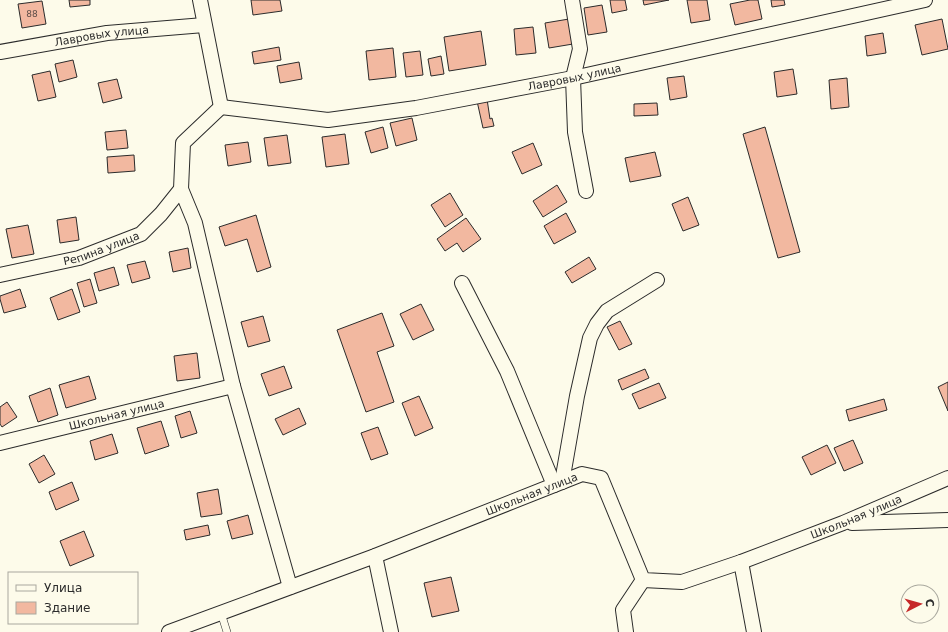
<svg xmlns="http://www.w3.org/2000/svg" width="948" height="632" font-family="'DejaVu Sans',sans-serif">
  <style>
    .building { fill: #f2b8a0; stroke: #2b2b2b }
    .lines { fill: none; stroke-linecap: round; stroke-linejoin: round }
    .lane-casing { stroke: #2b2b2b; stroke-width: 8 }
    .street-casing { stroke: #2b2b2b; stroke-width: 16 }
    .lane { stroke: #fdfbea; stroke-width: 7 }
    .street { stroke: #fdfbea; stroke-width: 14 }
    .labels { text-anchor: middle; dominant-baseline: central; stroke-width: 3; stroke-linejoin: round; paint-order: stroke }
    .number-label { font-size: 9px; fill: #5d4e48 }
    .street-label { font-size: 11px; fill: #2b2b2b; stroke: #fdfbea }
  </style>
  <rect width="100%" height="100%" fill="#fdfbea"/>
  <path class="building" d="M69,0H90V5L70,7Z
    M251,0H280L282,11L253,15Z
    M610,0H625L627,10L612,13Z
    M643,0H669L644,5Z
    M687,0H707L710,20L691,23Z
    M750,0H758L762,19L735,25L730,4Z
    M771,0H784L785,5L772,7Z
    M42,1L46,24L22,28L18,4Z
    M602,5L607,32L588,35L584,8Z
    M569,19L573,44L549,48L545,23Z
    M942,19L948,49L922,55L915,25Z
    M533,27L536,53L516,55L514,29Z
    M481,31L486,65L449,71L444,37Z
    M883,33L886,53L867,56L865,36Z
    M279,47L281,60L254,64L252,52Z
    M393,48L396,77L369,80L366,51Z
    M420,51L423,75L406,77L403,53Z
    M441,56L444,74L431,76L428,59Z
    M73,60L77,77L59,82L55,64Z
    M299,62L302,79L280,83L277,66Z
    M793,69L797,94L777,97L774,72Z
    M50,71L56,97L38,101L32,75Z
    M684,76L687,97L670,100L667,78Z
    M847,78L849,107L831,109L829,80Z
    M117,79L122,98L103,103L98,83Z
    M487,99L490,119L492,118L494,126L483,128L477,101Z
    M657,103L658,115L634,116V104Z
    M412,118L417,140L396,146L390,123Z
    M383,127L388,148L371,153L365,132Z
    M765,127L800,252L778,258L743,134Z
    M126,130L128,148L107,150L105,132Z
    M345,134L349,164L326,167L322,137Z
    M287,135L291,163L268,166L264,138Z
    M248,142L251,162L228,166L225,145Z
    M533,143L542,165L522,174L512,152Z
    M655,152L661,176L630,182L625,158Z
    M134,155L135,171L108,173L107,157Z
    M557,185L567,202L543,217L533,201Z
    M450,193L463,215L445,227L431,205Z
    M688,197L699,225L683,231L672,204Z
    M566,213L576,232L554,244L544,226Z
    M256,215L271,267L257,272L247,239L225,246L219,227Z
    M76,217L79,240L60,243L57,220Z
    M466,218L481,239L463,252L457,243L445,251L437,239Z
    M28,225L34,254L12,258L6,229Z
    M188,248L191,268L173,272L169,252Z
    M589,257L596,269L572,283L565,272Z
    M145,261L150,278L132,283L127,265Z
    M114,267L119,285L99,291L94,273Z
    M90,279L97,303L84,307L77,283Z
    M20,289L26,307L4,313L0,299V296Z
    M72,289L80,312L58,320L50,298Z
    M421,304L434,330L413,340L400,314Z
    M382,313L394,346L377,352L394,402L366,412L337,330Z
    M263,316L270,341L248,347L241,322Z
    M620,321L632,344L619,350L607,327Z
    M197,353L200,378L177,381L174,356Z
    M284,366L292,388L269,396L261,374Z
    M645,369L649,378L622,390L618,380Z
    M89,376L96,399L66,408L59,385Z
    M948,382V411L938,387Z
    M659,383L666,398L639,409L632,394Z
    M50,388L58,415L38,422L29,396Z
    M419,396L433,428L415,436L402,403Z
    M884,399L887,410L849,421L846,410Z
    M7,402L17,417L2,427L0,424V407Z
    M299,408L306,424L283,435L275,419Z
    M190,411L197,433L181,438L175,416Z
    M161,421L169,446L145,454L137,428Z
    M378,427L388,454L371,460L361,433Z
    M112,434L118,453L95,460L90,441Z
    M853,440L863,463L844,471L834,448Z
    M827,445L836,463L811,475L802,457Z
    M44,455L55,474L39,483L29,464Z
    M72,482L79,500L56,510L49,492Z
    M218,489L222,514L201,517L197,493Z
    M248,515L253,534L232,539L227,521Z
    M208,525L210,535L186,540L184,530Z
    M84,531L94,556L70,566L60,541Z
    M451,577L459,611L432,617L424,583Z"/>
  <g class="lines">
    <g class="lane-casing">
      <path id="lane" d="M221,613L227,632"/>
    </g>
    <g class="street-casing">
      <g id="street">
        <path d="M200,0L221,107"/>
        <path d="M572,0L580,49L573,78L575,132L586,191"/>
        <path id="s1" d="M0,52L107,33L204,25"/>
        <path id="s2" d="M221,107L328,120L416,108L573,78L925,0"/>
        <path d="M181,189L195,223L233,386L290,587"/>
        <path id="s3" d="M0,275L79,258L141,234L161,214L181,189L183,143L221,107"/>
        <path d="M462,283L507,371L554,485"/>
        <path id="s4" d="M0,443L233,386"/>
        <path d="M562,482L577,396L590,338L597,324L607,311L657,280"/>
        <path d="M852,523L948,520"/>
        <path d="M375,556L391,632"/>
        <path d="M741,562L754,632"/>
        <path id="s5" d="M169,632L375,556L582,474L601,478L643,580L682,582L741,562L843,523L948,478"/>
        <path d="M626,632L623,610L643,580"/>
      </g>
    </g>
    <use href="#lane" class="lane"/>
    <use href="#street" class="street"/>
  </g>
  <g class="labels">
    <g class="number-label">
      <text x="32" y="14">88</text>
    </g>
    <g class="street-label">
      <text stroke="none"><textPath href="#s1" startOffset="103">Лавровых улица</textPath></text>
      <text stroke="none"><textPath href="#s2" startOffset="358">Лавровых улица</textPath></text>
      <text stroke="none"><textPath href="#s3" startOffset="105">Репина улица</textPath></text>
      <text stroke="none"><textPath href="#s4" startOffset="120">Школьная улица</textPath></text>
      <text stroke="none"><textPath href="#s5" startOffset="388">Школьная улица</textPath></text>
      <text stroke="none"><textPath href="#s5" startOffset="797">Школьная улица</textPath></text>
    </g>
  </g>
  <rect x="8" y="572" width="130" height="52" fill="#fdfbea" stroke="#a9a89e"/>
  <rect x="16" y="585" width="20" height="6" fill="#fdfbea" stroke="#a9a89e"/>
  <text x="44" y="592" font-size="12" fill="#2b2b2b">Улица</text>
  <rect x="16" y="602" width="20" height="12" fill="#f2b8a0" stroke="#a9a89e"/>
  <text x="44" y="612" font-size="12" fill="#2b2b2b">Здание</text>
  <g transform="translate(920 604) rotate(84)"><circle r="19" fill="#fdfbea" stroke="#a9a89e"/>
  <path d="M0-3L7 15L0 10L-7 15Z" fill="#c62828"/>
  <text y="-6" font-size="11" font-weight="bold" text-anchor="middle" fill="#2b2b2b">С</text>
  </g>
</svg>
